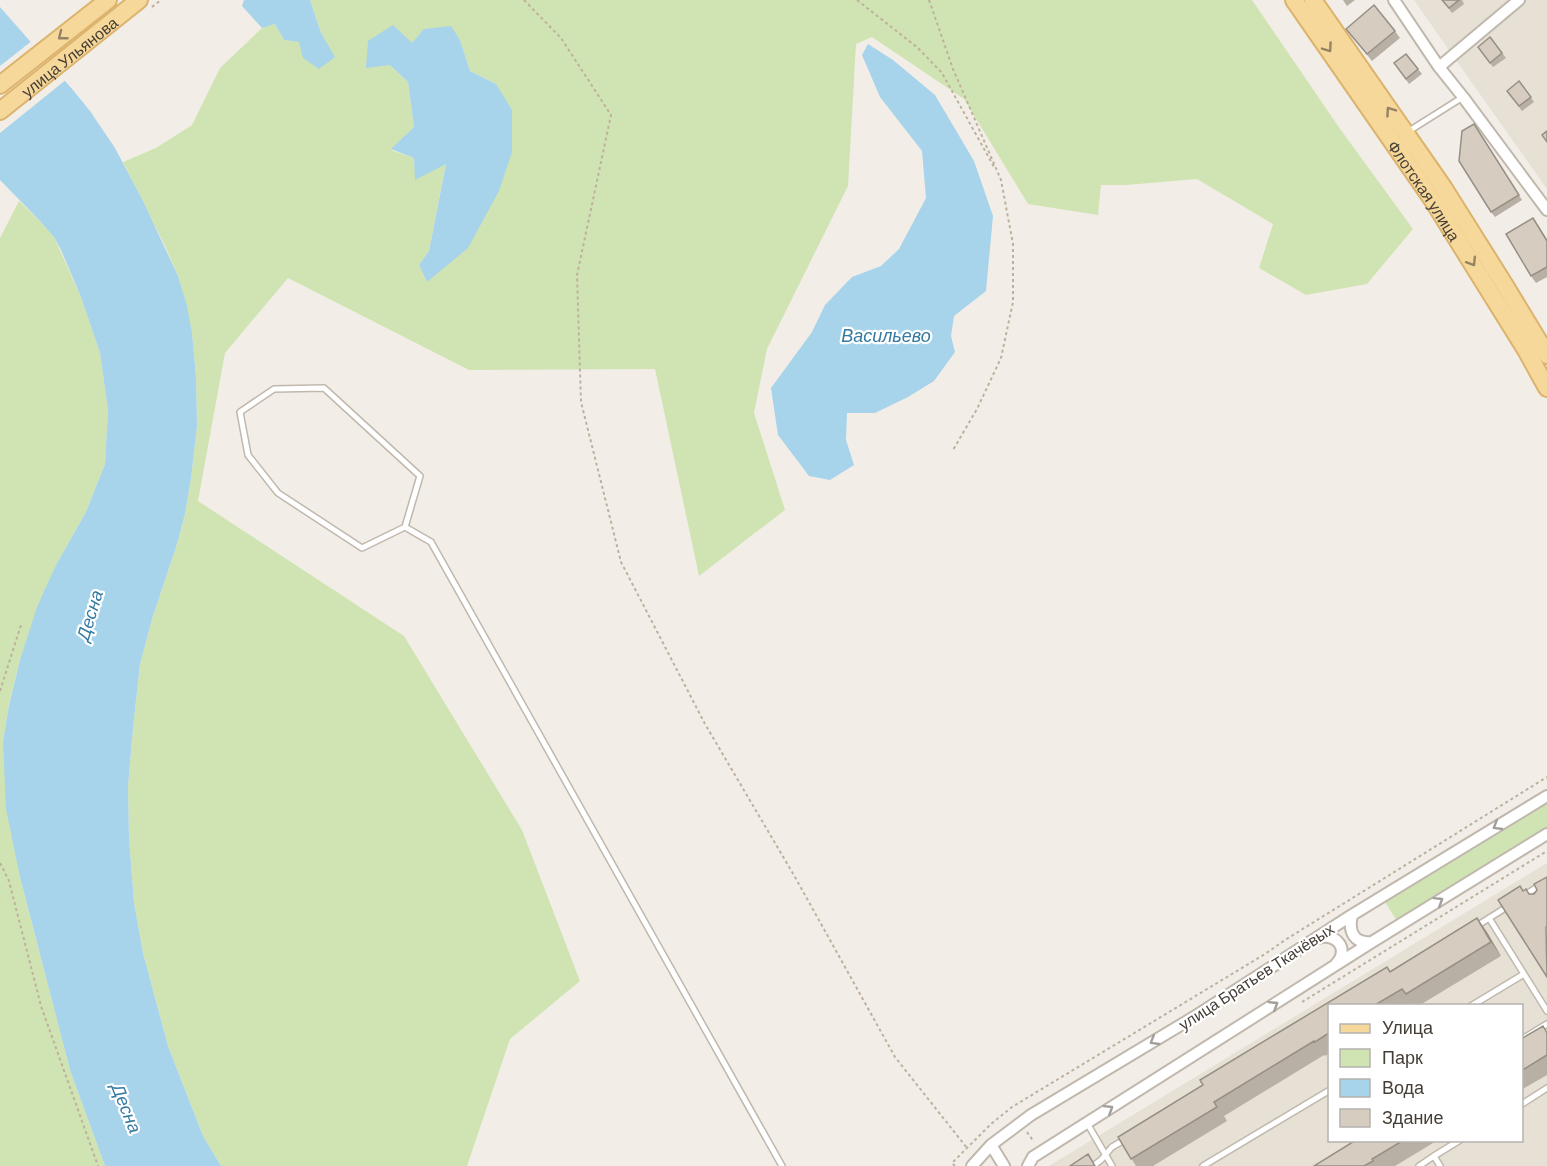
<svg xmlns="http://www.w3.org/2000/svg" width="1547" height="1166" font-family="Barlow,sans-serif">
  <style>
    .residential { fill: #e6e0d5; fill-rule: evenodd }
    .green { fill: #d0e4b3; fill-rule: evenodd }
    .water { fill: #a7d3eb }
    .pier { fill: #f2eee7 }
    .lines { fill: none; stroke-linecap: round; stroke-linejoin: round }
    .lane-casing { stroke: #c0b8ad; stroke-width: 8 }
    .street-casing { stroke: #c0b8ad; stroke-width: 14 }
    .primary-casing { stroke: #dbb36c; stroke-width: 20 }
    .path { stroke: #beb09d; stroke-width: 2; stroke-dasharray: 3 3; stroke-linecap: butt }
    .lane { stroke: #fff; stroke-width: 5 }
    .street { stroke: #fff; stroke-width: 10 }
    .primary { stroke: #f7d89b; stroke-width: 16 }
    .wall { fill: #b8afa5 }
    .shaded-wall { fill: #968f86 }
    .building { fill: #d6ccc0; stroke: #968f86; stroke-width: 1.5 }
    .oneway { stroke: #958363 }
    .oneway2 { stroke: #a29e9a }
    .labels { text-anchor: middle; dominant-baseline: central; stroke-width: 4.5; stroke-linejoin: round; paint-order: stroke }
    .street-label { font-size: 16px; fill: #453e36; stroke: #fff }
    .water-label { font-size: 18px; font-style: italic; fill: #357aa1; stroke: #fff }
  </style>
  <rect width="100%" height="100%" fill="#f2eee7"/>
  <path class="residential" d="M1414,0H1547V189L1453,56Z
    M1547,863V1166H1049ZM1330,1006H1522V1140H1330Z"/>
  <path class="green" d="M310,0H1252L1338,126L1413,229L1367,284L1306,295L1259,268L1273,224L1197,179L1126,185H1101L1098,215L1028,204L964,99L872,37L856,44L848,186L767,349L754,413L785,510L699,576L655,369L469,370L288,278L225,353L198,501L404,636L522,830L580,981L510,1039L467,1166H221L203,1136L168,1046L143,953L134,903L129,838L128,787L133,728L140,664L153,616L177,544L185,514L191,478L197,426L196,377L192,333L178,276L165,246L123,162L156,148L192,125L220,68L262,28L275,24L284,40L299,42L334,58L321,33ZM460,40L470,71L496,84L427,282L419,265L429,251L446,163L416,179L414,158L391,150L414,127L408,82L390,65L412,43Z
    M19,201L39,220L54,237L81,297L100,353L108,410L105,464L86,512L56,565L20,660L9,704L3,741L20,877L70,1070L105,1166H0V238Z
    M1547,803V830L1397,921L1385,902Z"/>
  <path class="water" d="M244,0H310L321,33L335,57L319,69L303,58L299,42L284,40L275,24L262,28L242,6Z
    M0,7L73,90L90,111L115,148L144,203L178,276L187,306L192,333L196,377L197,426L191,478L185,514L177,544L153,616L140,664L133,728L128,787L129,838L134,903L143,953L168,1046L203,1136L221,1166H105L70,1070L20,877L6,809L3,741L9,705L20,660L37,607L56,565L86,512L105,464L108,410L100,353L81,297L61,250L54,237L39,220L0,180Z
    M393,25L412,43L424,29L451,26L460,40L470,71L496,84L512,110V152L499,191L468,248L427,282L419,265L429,251L446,164L415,180L414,158L391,149L414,127L408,82L390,65L366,68L368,41Z
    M868,44L893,60L935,95L974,161L993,216L986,291L954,316L951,336L955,352L934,381L908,397L875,413H847L846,440L854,465L830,480L809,476L778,435L771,388L812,332L825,305L852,277L881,266L899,249L926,198L922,151L880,97L862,55Z"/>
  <path class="pier" d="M33,40L67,79L0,133V66Z"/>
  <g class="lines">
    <g class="lane-casing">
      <path id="lane" d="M1409,131L1463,97
        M324,388L420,476L405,527L362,548L278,493L248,455L240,412L274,389Z
        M405,527L431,542L782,1166
        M1523,896L1547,881
        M1489,918L1524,974
        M1475,927L1510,905
        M1471,1006L1524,974L1547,1011
        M1522,1039L1547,1024
        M1522,1104L1547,1088
        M1087,1123L1112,1166
        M1093,1166L1101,1160L1112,1147L1126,1139
        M1203,1166L1330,1090
        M1419,1166L1434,1156
        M1440,1166L1434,1156L1460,1140"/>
    </g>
    <g class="street-casing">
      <path id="street" d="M1394,0L1439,67L1463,97L1547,210
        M1439,67L1519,0
        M1352,915C1348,932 1354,944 1372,942
        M1318,938C1336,932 1350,949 1336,964
        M991,1145L1004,1166
        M972,1166L991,1145L1031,1115L1199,1014L1352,915L1547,796
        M1028,1166L1033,1157L1372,942L1547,834"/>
    </g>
    <g class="primary-casing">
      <g id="primary">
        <path id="s1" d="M1294,0L1432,199L1526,350L1547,388"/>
        <path d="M1313,0L1443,187L1504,284L1547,355"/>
        <path d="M0,85L108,0"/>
        <path id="s2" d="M0,111L139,0"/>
      </g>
    </g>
    <path class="path" d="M524,0L561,38L611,115L577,275L581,402L621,562L705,724L795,877L895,1057L967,1148
      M857,0L918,48L942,73L994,167
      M929,0L953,69L1001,180L1013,244V302L1001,358L977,409L953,450
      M152,7L161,0
      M0,691L21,625
      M0,863L9,881L41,1006L98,1166
      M1302,1002L1547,851
      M1027,1132L1034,1142
      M955,1166L952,1163L991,1124L1012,1107L1265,954L1285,940L1547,777"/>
    <use href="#lane" class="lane"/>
    <use href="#street" class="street"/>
    <use href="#primary" class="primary"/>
  </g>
  <path class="wall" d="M1343,0H1355L1347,6Z
    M1442,0H1462L1464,4L1452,13Z
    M1346,29L1395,31L1400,38L1372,61Z
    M1490,37L1506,58L1493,67L1478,47Z
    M1406,54L1422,74L1409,84L1394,63Z
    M1519,81L1534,102L1522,111L1507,91Z
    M1474,124L1522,200L1495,217L1491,212Z
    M1538,225L1547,239V277L1536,283L1531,276Z
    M1477,918L1501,956L1420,1005H1413L1412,1003L1408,1005H1329V1053L1325,1056L1324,1055L1224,1116L1227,1121L1153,1166H1136L1118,1137L1203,1085L1200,1080L1286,1028L1387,967L1390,971Z
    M1547,1032V1075L1521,1090V1039Z
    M1356,1140H1438L1395,1166H1314Z"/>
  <path class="shaded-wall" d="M1477,918L1487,932L1501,956L1491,942Z"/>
  <path class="building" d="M1442,0H1459L1449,8Z
    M1374,5L1395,31L1367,54L1346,29Z
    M1490,37L1502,53L1490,63L1478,47Z
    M1406,54L1418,69L1406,79L1394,63Z
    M1519,81L1531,97L1519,106L1507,91Z
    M1474,124L1519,195L1491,212L1459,161L1462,131Z
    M1547,131V142L1542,135Z
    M1533,218L1547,241V267L1531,276L1506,234Z
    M1547,877V926L1546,927L1547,977L1498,900L1520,886L1523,891L1526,889L1529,894H1534L1537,890L1534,884Z
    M1477,918L1491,942L1406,994L1402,989L1375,1005H1329V1033L1315,1042L1314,1041L1214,1102L1217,1107L1131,1159L1118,1137L1203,1085L1200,1080L1286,1028L1387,967L1390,972Z
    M1543,1026L1547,1033V1055L1521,1071V1039Z
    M1356,1140H1404L1372,1159L1373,1161L1364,1166H1314Z
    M1088,1154L1095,1166H1070Z"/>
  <defs><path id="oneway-chevron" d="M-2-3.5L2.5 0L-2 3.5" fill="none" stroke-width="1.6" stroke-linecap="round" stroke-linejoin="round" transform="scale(1.5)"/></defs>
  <g class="oneway">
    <use href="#oneway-chevron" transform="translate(62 36) rotate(142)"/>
    <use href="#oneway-chevron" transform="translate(1328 48) rotate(55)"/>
    <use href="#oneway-chevron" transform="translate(1390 111) rotate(-125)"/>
    <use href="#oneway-chevron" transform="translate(1472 262) rotate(58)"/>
  </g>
  <g class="oneway2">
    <use href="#oneway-chevron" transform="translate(1497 826) rotate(149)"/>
    <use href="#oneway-chevron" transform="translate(1439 901) rotate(-32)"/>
    <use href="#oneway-chevron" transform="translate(1274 1005) rotate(-32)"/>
    <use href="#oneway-chevron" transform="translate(1154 1041) rotate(149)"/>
    <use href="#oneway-chevron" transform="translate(1109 1109) rotate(-32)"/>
  </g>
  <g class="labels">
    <g class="street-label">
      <text stroke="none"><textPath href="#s2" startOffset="88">улица Ульянова</textPath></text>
      <text stroke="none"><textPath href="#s1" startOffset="231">Флотская улица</textPath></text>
      <text transform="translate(1256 976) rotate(-33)">улица Братьев Ткачёвых</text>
    </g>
    <g class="water-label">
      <text x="886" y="335">Васильево</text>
      <text transform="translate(89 615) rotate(-73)">Десна</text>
      <text transform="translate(127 1108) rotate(68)">Десна</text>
    </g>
  </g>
  <rect x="1328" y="1004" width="195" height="138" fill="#ffffff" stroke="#b5b2af" stroke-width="1.5"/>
  <rect x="1340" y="1024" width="30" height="9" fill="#f7d89b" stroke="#b5b2af" stroke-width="1.5"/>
  <text x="1382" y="1034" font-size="18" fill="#453e36">Улица</text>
  <rect x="1340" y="1049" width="30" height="18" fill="#d0e4b3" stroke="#b5b2af" stroke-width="1.5"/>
  <text x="1382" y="1064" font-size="18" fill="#453e36">Парк</text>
  <rect x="1340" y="1079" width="30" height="18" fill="#a7d3eb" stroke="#b5b2af" stroke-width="1.5"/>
  <text x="1382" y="1094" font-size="18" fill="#453e36">Вода</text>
  <rect x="1340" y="1109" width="30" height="18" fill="#d6ccc0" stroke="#b5b2af" stroke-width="1.5"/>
  <text x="1382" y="1124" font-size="18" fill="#453e36">Здание</text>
</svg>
